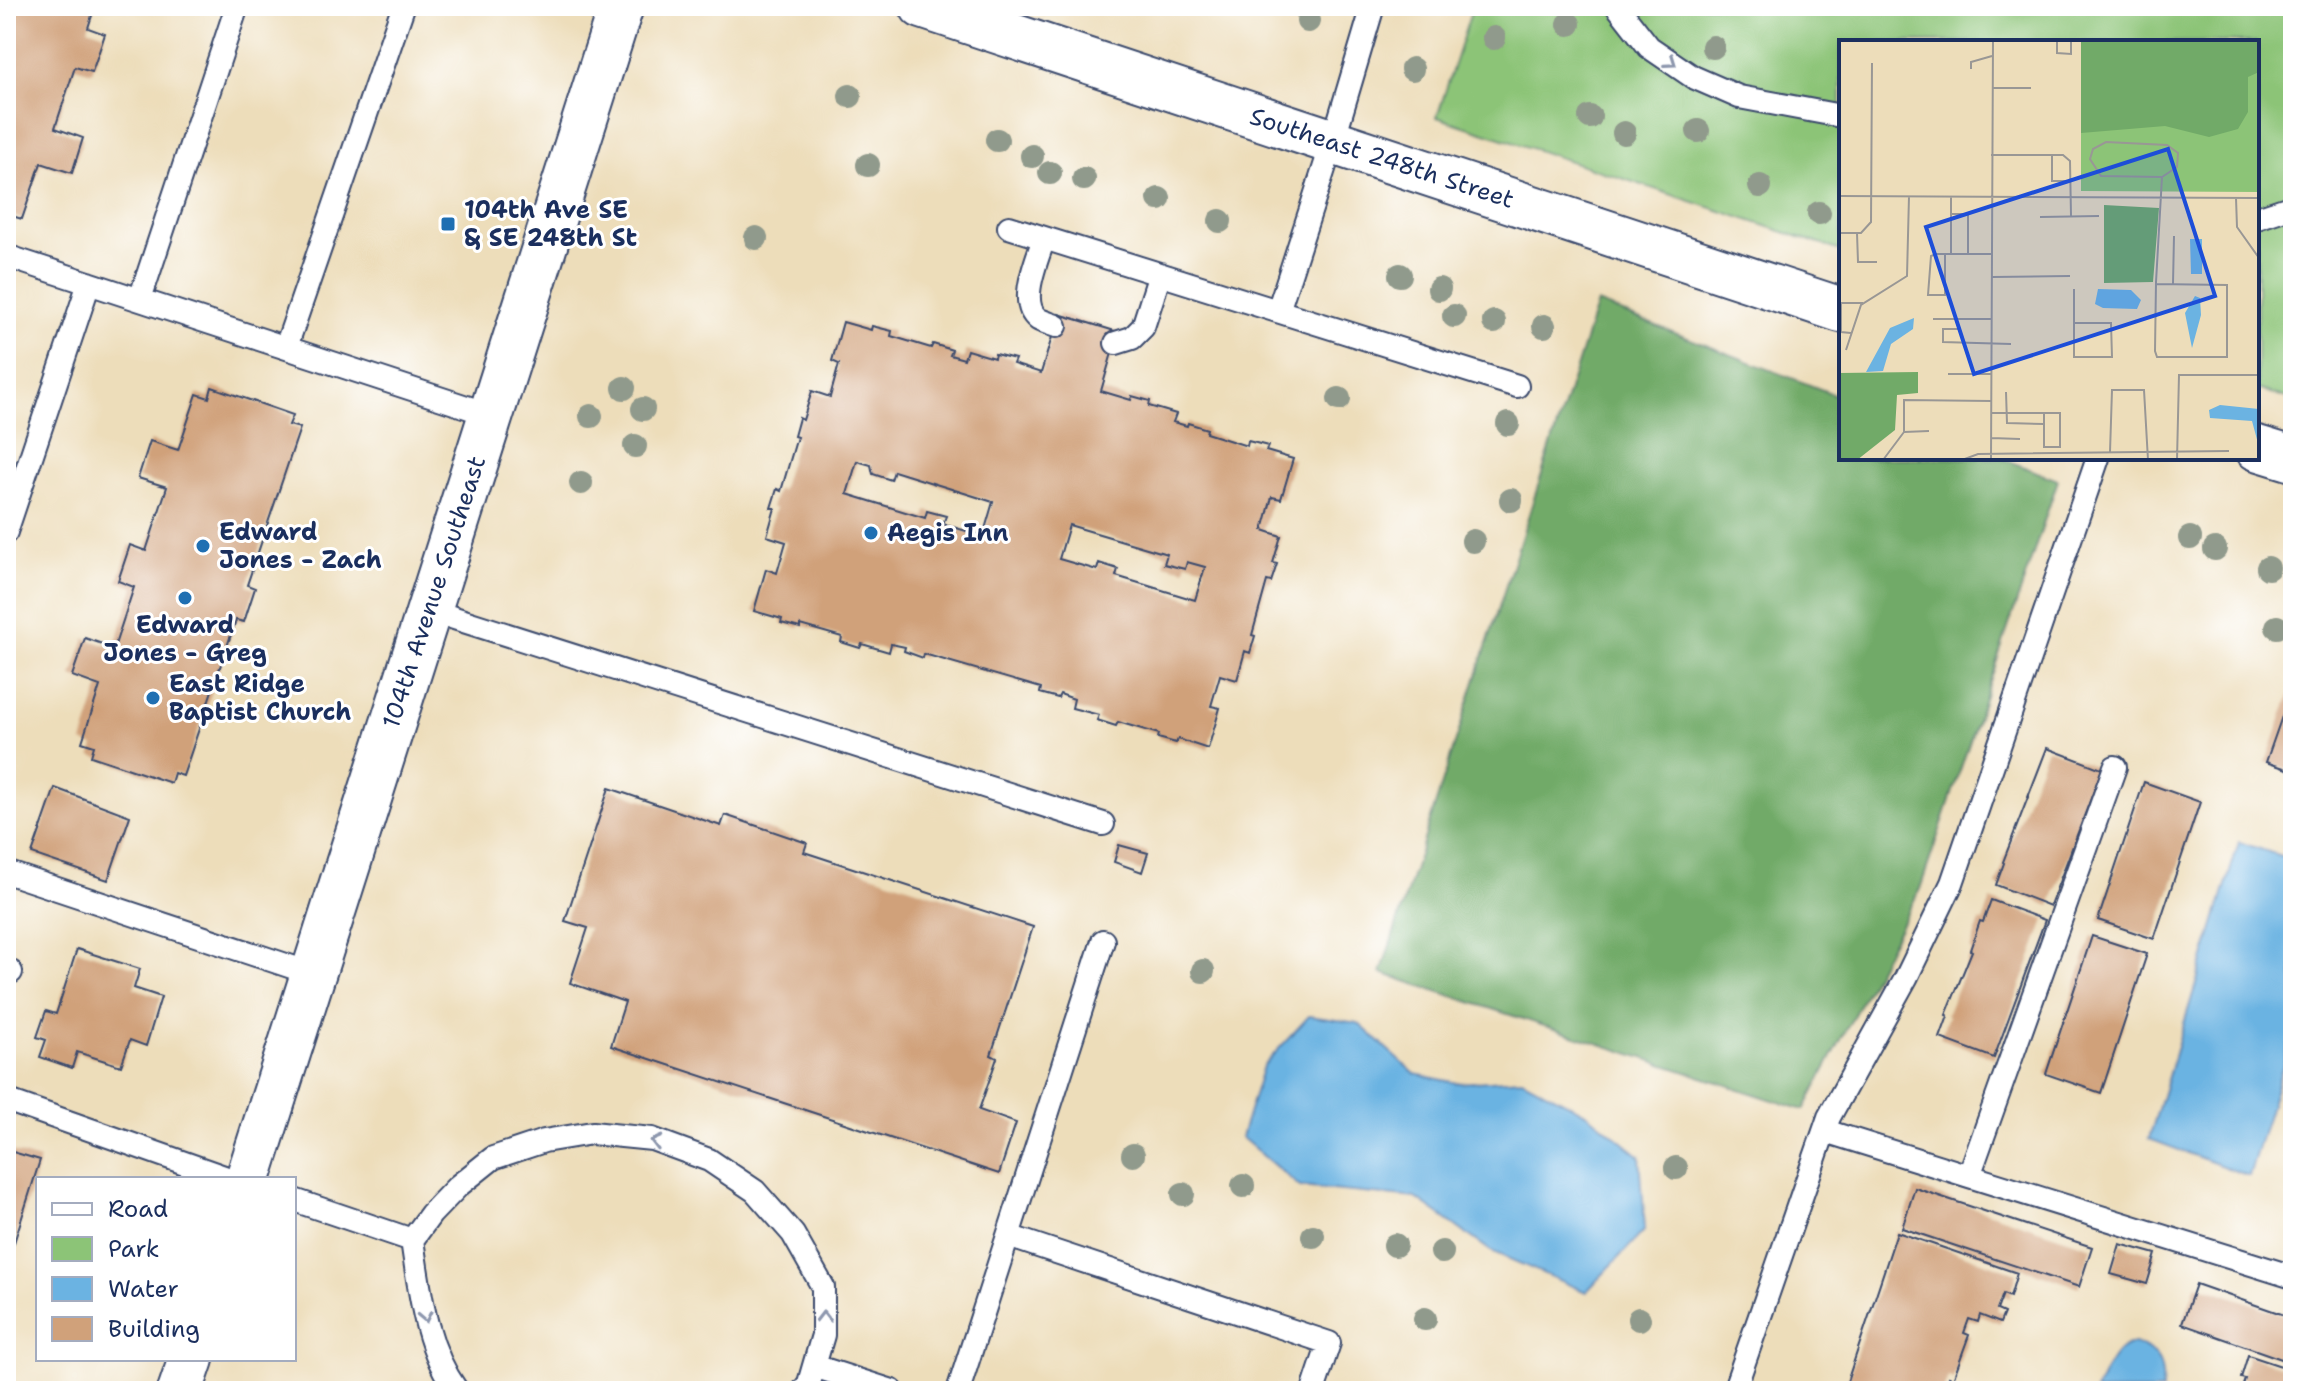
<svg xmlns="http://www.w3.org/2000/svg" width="2299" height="1397" font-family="'Shantell Sans',sans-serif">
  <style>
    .green { fill: #8cc477; stroke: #547a6a; stroke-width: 2 }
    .forest { fill: #71aa68; stroke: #466c63; stroke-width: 2 }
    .water { fill: #6bb3e2; stroke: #4371a0; stroke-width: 2 }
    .building { fill: #d0a17a; fill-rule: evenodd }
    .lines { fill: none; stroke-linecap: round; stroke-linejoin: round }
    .service-casing { stroke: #3a496c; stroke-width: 26 }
    .tertiary-casing { stroke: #3a496c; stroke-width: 48 }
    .primary-casing { stroke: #3a496c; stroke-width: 48 }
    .service { stroke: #fff; stroke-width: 22 }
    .tertiary { stroke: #fff; stroke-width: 44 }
    .primary { stroke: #fff; stroke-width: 44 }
    .tree { fill: #909a8c }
    .oneway { stroke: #8d97ae }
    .poi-dot { fill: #1f6fb2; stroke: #fff; stroke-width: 3 }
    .labels { text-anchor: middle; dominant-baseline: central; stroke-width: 6; stroke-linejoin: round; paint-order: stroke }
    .street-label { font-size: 24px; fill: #1b2f5e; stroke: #fff }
    .poi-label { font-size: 24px; font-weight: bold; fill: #1b2f5e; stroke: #fff; text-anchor: start }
    .inset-road { fill: none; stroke: #999795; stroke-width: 2 }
    .view { fill: #1d4ed8; fill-opacity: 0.15; stroke: #1d4ed8; stroke-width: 4 }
    .inset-edge { fill: none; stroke: #1b2f5e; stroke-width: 4 }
  </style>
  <rect width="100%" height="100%" fill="#fff"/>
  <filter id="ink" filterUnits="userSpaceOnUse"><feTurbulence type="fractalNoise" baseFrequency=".0125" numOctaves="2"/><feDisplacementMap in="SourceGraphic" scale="16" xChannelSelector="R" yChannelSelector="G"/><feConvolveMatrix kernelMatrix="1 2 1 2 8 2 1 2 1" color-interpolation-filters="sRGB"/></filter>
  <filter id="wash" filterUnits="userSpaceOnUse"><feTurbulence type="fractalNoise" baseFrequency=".006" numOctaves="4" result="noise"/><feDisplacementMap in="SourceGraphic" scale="32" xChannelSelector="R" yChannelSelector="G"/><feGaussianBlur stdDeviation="1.8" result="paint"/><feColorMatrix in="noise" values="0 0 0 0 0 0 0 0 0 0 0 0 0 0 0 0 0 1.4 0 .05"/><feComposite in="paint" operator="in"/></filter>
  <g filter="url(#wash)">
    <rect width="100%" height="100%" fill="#edddba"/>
    <path class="green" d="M1473,6H2293V400L2257,389V42H1841V251L1437,117Z"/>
    <path class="forest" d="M1597,303L1841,397V458H2001L2058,480L1920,889L1804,1110L1381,973Z"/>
    <path class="water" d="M2239,842L2293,860V1032L2249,1176L2149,1139Z
      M1309,1016L1358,1023L1415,1074L1457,1083L1522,1079L1588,1114L1640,1156L1645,1230L1586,1292L1491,1251L1416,1198L1300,1187L1241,1137L1263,1066Z
      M2134,1343C2160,1352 2164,1365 2162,1391H2095C2104,1374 2113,1347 2134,1343Z"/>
    <g id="blocks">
      <path class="building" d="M6,6H95L88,28L105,34L92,72L75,67L55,128L83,138L72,173L41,163L22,219L12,216L9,226L6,225Z
        M1059,314L1118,332L1101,391L1131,400L1132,396L1150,401L1149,406L1176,414L1173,422L1187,426L1188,423L1207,429L1206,433L1247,446L1248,441L1268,446L1266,451L1293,459L1281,499L1272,497L1263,530L1281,536L1273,563L1277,564L1271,582L1267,581L1252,635L1255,636L1250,653L1245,651L1237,680L1220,675L1211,706L1220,708L1208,749L1178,739L1176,743L1158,738L1159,734L1118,722L1116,726L1097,720L1099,715L1072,708L1074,699L1060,694L1058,698L1040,693L1041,688L924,654L923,658L904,651L905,647L891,644L889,652L862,644L860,648L841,642L842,637L800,625V628L781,623L782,619L754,611L766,569L777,573L786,542L767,536L775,508H771L777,489L781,491L797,437L794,436L799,418L803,420L812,391L830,397L839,364L832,361L843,322L871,330L872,326L892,331L891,336L931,348L933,344L952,350L950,355L964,359L967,350L994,358L995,354L1015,359L1013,364L1041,373ZM857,461L871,465L873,474L891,480L894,471L993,502L983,536L943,524L946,516L927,511L925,518L847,494ZM1069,525L1167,554L1164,564L1185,569L1187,562L1205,567L1195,600L1116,576L1118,569L1099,563L1097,570L1059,559Z
        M212,387L293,415L289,425L300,428L247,585L255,588L244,622L236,620L183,776L174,773L171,783L91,756L94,746L82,742L100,686L72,676L85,638L114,648L134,587L118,581L130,545L146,551L167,487L138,478L150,441L178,450L197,394L209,398Z
        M2293,685V771L2266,762Z
        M2047,748L2102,769L2050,906L1996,885L2004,863L2003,862Z
        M2144,782L2200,802L2154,939L2098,920Z
        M55,788L130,816L108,880L32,854Z
        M609,788L721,826L725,815L807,843L804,852L1033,927L991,1055L997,1058L979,1110L1016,1123L999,1174L611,1046L625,1002L570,983L588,928L565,921Z
        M1119,845L1148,853L1142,872L1114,862Z
        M1991,900L2045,920L1994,1058L1940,1038L1948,1016L1946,1015L1972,951L1970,950L1980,921L1983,922Z
        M2092,936L2147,954L2101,1093L2046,1074Z
        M77,949L140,969L134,988L161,997L146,1046L130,1040L121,1066L77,1052L72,1068L40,1057L46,1040L37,1037L46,1011L56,1014Z
        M6,1150L40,1160L7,1265H6Z
        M1915,1188L2092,1247L2079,1287L1902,1228Z
        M1897,1232L2017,1273L2010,1297L2003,1294L1997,1310L2004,1313L2000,1323L1980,1315L1978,1322L1969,1319L1964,1333L1969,1335L1953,1379L1949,1377L1944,1391H1844Z
        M2120,1244L2156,1254L2147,1284L2111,1274Z
        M2196,1284L2293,1318V1363L2182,1324Z
        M2248,1355L2293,1370V1391H2241L2245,1379L2241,1378Z"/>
    </g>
  </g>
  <g filter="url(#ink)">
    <use href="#blocks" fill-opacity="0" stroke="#3a496c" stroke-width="2"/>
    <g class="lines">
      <g class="service-casing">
        <path id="service" d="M1617,6L1649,47L1693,77L1739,97L1841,116
          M2257,218L2293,206
          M1009,227L1517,386
          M1044,238C1038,258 1017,303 1038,319C1043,322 1051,324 1056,326
          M6,256L491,415
          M140,299L237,6
          M1278,311L1333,141L1373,6
          M1116,343L1132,338L1143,327L1160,274
          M286,347L403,7L400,6
          M6,532L89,283
          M429,610L1103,824
          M6,872L313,974
          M6,971L11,972
          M6,1100L230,1179
          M1825,1131L2293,1277
          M1969,1176L2115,767
          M294,1200L412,1240
          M1008,1236L1329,1343L1313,1391
          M814,1366L892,1391
          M457,1391C425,1347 420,1292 412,1240L431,1214L458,1186L493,1158L544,1141L592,1133L652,1139L709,1160L755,1191L793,1234L823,1287V1335L809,1383L803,1391
          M958,1391L1103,941
          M1734,1391L1829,1117L1906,978L1952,883L2098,458"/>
      </g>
      <g class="tertiary-casing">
        <path id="tertiary" d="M922,6L1841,310
          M2257,448L2293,459"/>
      </g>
      <g class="primary-casing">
        <path id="primary" d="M248,1179L621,6
          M180,1391L191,1359"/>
      </g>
      <use href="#service" class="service"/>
      <use href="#tertiary" class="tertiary"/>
      <use href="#primary" class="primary"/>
    </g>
    <g class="tree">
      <circle cx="1308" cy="21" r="12"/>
      <circle cx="1569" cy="24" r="12"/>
      <circle cx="1494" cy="38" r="12"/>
      <circle cx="1713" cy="47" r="12"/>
      <circle cx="1412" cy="69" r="12"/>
      <circle cx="850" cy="96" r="12"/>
      <circle cx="1590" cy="117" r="12"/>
      <circle cx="1698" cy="131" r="12"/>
      <circle cx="1624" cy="133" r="12"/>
      <circle cx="997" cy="140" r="12"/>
      <circle cx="1032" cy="156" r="12"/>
      <circle cx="868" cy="165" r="12"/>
      <circle cx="1050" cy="173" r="12"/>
      <circle cx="1084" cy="179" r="12"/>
      <circle cx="1760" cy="186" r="12"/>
      <circle cx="1159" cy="199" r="12"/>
      <circle cx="1819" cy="213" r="12"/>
      <circle cx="1220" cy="221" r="12"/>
      <circle cx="756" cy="238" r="12"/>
      <circle cx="1400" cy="275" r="12"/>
      <circle cx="1439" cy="289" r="12"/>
      <circle cx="1454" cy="316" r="12"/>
      <circle cx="1494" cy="322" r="12"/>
      <circle cx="1544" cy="326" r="12"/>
      <circle cx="624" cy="388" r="12"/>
      <circle cx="1339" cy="399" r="12"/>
      <circle cx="643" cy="409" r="12"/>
      <circle cx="591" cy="416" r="12"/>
      <circle cx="1508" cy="424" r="12"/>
      <circle cx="635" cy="446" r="12"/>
      <circle cx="581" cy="483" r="12"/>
      <circle cx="1511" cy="500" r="12"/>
      <circle cx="2190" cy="538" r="12"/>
      <circle cx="1473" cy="541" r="12"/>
      <circle cx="2215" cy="549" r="12"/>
      <circle cx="2268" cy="568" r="12"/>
      <circle cx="2277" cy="627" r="12"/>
      <circle cx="1203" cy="971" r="12"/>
      <circle cx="1133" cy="1155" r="12"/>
      <circle cx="1676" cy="1168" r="12"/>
      <circle cx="1243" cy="1186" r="12"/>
      <circle cx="1183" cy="1194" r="12"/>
      <circle cx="1313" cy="1236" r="12"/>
      <circle cx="1395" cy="1245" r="12"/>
      <circle cx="1442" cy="1252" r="12"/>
      <circle cx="1425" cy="1319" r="12"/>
      <circle cx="1639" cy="1319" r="12"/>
    </g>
    <defs><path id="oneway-chevron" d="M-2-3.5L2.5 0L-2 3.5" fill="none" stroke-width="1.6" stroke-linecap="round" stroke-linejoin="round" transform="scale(2)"/></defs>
    <g class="oneway">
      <use href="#oneway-chevron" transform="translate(1671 62) rotate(35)"/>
      <use href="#oneway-chevron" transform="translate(656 1142) rotate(-165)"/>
      <use href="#oneway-chevron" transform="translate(425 1317) rotate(78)"/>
      <use href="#oneway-chevron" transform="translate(823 1317) rotate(-90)"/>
    </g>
  </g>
  <g class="poi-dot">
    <rect x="440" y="216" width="16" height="16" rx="4"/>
    <circle cx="871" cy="533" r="8"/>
    <circle cx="203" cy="546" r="8"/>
    <circle cx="185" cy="598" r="8"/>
    <circle cx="153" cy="698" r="8"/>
  </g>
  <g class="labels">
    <g class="street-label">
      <text transform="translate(1382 158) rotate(18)">Southeast 248th Street</text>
      <text transform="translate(434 592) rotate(-72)">104th Avenue Southeast</text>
    </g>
    <g class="poi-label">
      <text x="464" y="210">104th Ave SE<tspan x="464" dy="28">&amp; SE 248th St</tspan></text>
      <text x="219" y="532">Edward<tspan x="219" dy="28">Jones - Zach</tspan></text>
      <text x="887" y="533">Aegis Inn</text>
      <text x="185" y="625" text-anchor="middle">Edward<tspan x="185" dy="28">Jones - Greg</tspan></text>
      <text x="169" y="684">East Ridge<tspan x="169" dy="28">Baptist Church</tspan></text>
    </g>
  </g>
  <g transform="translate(1839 40)">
    <rect width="420" height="420" fill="#edddba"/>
    <path d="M242,0H420V152L242,151Z" fill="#8cc477"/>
    <path d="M242,0H420V32L409,37V72L399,89L370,97L326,86L242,93ZM265,165L320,168L314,242L265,243ZM79,332V353L58,355L56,390L18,420H0V333Z" fill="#71aa68"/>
    <path d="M351,199H363V234H352ZM259,249L292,250L302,260L298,269L264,268L256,264ZM356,256L361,258L362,275L353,308L346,273ZM75,278L74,289L52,304L44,331L27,332L51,288ZM381,365L420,369V407L413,381L371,378L370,370Z" fill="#6bb3e2"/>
    <path class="inset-road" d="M218,0V13L232,14V0M132,29V22L153,16M153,48H192M267,102L328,105L339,113L338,127L323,137L262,136L251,119L254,109ZM152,115H224L231,121L232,176M213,115V141H231M0,156L420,158M397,158L398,187L420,218M112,174H129V214M201,177L260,176M0,193H22L32,182L33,23M18,193L19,222H38M106,214V255H89L92,216L97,214H153M112,214V156M153,237L231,236M317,244L388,245V317H318L316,311L317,242L323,137M334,244L335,196M235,249V317H273L272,283H235M94,279H153M121,289H104V302L172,304M12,293L2,292V263H24M7,310L22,265L68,236L70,156M109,334H153M167,352L168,383L205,384M153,373H221V407H205V373M65,392L90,391M152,398L181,399M271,412L273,350H305L309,420M44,420L65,392V360L153,361M123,420L139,414L390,411M152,420L154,0M338,420L340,335H420"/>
    <path class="view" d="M329,109L376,256L135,334L87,187Z"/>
    <rect width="420" height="420" class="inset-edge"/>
  </g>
  <rect width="2299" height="1397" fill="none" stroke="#fff" stroke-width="32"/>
  <rect x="36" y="1177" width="260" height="184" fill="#ffffff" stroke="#a4acbf" stroke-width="2"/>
  <rect x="52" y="1203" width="40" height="12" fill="#ffffff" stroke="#a4acbf" stroke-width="2"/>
  <text x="108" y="1217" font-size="24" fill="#1b2f5e">Road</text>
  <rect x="52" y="1237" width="40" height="24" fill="#8cc477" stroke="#a4acbf" stroke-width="2"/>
  <text x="108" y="1257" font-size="24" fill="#1b2f5e">Park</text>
  <rect x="52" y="1277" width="40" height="24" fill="#6bb3e2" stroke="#a4acbf" stroke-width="2"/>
  <text x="108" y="1297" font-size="24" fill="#1b2f5e">Water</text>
  <rect x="52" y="1317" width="40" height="24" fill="#d0a17a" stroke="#a4acbf" stroke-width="2"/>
  <text x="108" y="1337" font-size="24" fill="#1b2f5e">Building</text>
</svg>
